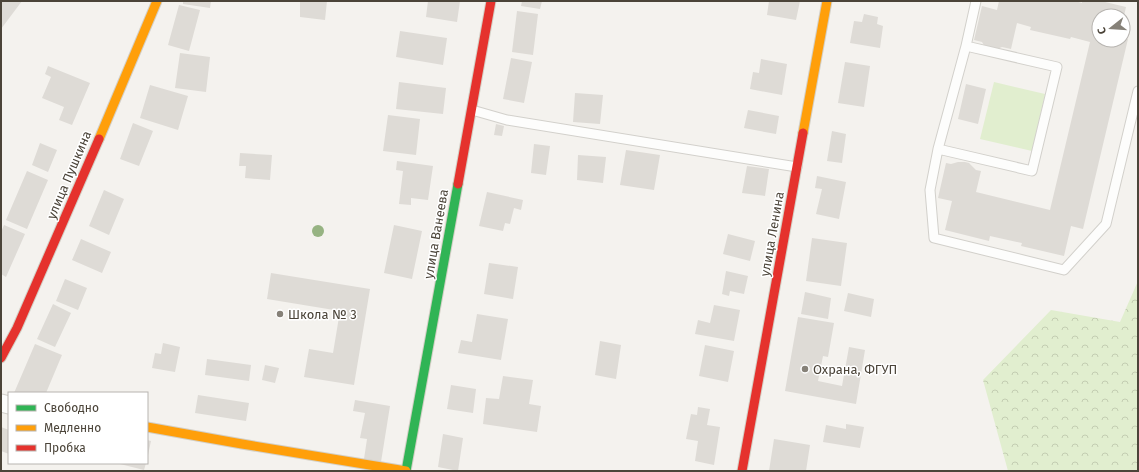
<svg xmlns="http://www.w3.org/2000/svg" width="1139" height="472" font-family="'Fira Sans',sans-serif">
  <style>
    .forest { fill: url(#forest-crowns) }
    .green { fill: #e1eecf }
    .building { fill: #dedbd6 }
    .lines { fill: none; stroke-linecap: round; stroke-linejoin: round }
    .lane-casing { stroke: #d2d0cb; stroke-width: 11 }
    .street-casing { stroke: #d2d0cb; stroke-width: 19 }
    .fast-casing { stroke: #d3cfc5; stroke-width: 11 }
    .slow-casing { stroke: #d3cfc5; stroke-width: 11 }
    .jam-casing { stroke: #d3cfc5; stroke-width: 11 }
    .lane { stroke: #fdfdfc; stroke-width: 9 }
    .street { stroke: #fdfdfc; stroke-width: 17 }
    .fast { stroke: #30b455; stroke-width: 9 }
    .slow { stroke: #ff9f0a; stroke-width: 9 }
    .jam { stroke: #e5322d; stroke-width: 9 }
    .tree { fill: #96b382 }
    .poi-dot { fill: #868178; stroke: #fff; stroke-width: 1.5 }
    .labels { text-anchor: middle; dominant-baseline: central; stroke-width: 3; stroke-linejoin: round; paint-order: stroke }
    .street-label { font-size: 13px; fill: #4b4439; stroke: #fff }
    .poi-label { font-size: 13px; fill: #4b4439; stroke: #fff; text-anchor: start }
  </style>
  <defs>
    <pattern id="forest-crowns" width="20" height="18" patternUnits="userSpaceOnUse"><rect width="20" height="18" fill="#e1eecf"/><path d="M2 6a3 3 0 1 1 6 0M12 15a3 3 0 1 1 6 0" fill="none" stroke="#c3cdb2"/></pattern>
  </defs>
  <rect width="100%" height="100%" fill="#f4f2ee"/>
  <path class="forest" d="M1138,281V471H1008L983,380L1051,310L1120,322Z"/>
  <path class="green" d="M994,82L1045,94L1032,151L980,139Z"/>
  <path class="building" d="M1,1H22L1,29Z
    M183,1H211L210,8L183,4Z
    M300,1H327L325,20L300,17Z
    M428,1H460L457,22L426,17Z
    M522,1H542L540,9L521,6Z
    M769,1H800L796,20L767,15Z
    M999,1H1075L1082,3V1H1101L1126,7L1124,16H1099V40H1123V37L1128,39L1083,229L1071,226L1064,256L1021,246L1022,243L990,236L989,241L945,230L952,201L938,198L946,163L951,164L958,162H965L969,163L976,170L981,171L976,192L1050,210L1090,42L1071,37L1070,39L1030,30L1031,27L1017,23L1011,49L1002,47L995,50L985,47L982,42L974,40L982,6L997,10Z
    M179,5L200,10L189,51L168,45Z
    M517,11L538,14L533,55L512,52Z
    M864,14L878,17L877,24L883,26L880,48L850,43L854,21L862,22Z
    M400,31L447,38L443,65L396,57Z
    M180,53L210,57L206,92L175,88Z
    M511,58L532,62L524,103L503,99Z
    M761,59L787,64L782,95L750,89L753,72L759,73Z
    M845,62L870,66L864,107L838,103Z
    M48,66L90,83L72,125L59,120L64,107L42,98L51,77L45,74Z
    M399,82L446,88L443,114L396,109Z
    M966,84L986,89L978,124L958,119Z
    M150,85L188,96L178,130L140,118Z
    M575,93L603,95L600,124L573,122Z
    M748,110L779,116L776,134L744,128Z
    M388,115L420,119L416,155L383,151Z
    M133,123L153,131L139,166L120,159Z
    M496,124L504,126L502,136L494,135Z
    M832,131L846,134L842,163L827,161Z
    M40,143L57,150L48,172L32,165Z
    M534,144L550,146L546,175L531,173Z
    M626,150L660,155L654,190L620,185Z
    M240,153L272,155L270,180L245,178L246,166H239Z
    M578,155L606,157L603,183L577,180Z
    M397,161L433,166L428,200L411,198V205L399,204L403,171L396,170Z
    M747,166L769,169L765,196L742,193Z
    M27,171L48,180L27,229L6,220Z
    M817,176L846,182L839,219L816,214L822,189L815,188Z
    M104,190L124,199L109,235L89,226Z
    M487,192L523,200L521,210L514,208L510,224L505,223L503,231L479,226Z
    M4,225L25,234L6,277L1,274V232Z
    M394,225L422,231L412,279L384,273Z
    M728,234L755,241L750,261L723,254Z
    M812,238L847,243L841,286L806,281Z
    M81,239L111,252L102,273L72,260Z
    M489,263L518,267L513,299L484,294Z
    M726,271L748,276L744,294L730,291L729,296L722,294Z
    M271,273L370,289L354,385L304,377L309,349L333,353L340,311L267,299Z
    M65,279L87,288L78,310L56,301Z
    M805,292L831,298L828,319L801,314Z
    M848,293L874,299L871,317L844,311Z
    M53,304L71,313L55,347L37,339Z
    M714,305L740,310L734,341L695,334L698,320L710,323Z
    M477,314L508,319L501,360L458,353L461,340L472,342Z
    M798,317L834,323L828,357L823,356L818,381L842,386L849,347L865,350L856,404L785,391Z
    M600,341L621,345L616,379L595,375Z
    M163,343L180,347L175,372L152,368L155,353L161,354Z
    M35,344L62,355L46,393H14Z
    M705,345L734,351L728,382L699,376Z
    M207,359L251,365L249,381L205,375Z
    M265,365L279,368L275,383L262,380Z
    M503,376L533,380L529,404L541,406L537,432L483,424L486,398L499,399Z
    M451,385L476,389L473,413L447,409Z
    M198,395L249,403L246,421L195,413Z
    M355,400L390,406L381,462L364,459L367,439L360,438L365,413L353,411Z
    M698,407L710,409L707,425L720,427L714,465L695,461L698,441L686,439L691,414L697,415Z
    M846,424L864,427L860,448L823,442L826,425L846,429Z
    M1,427L9,430V454L1,451Z
    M443,434L463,438L458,471L438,467Z
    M774,439L810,445L806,471H769Z
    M147,440L151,441L148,455L147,454Z
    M116,463H146L144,470Z"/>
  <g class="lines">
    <g class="lane-casing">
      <path id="lane" d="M976,1L966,46L1057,67L1032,171L938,149L930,190L934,238L1064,270L1106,224L1138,91
        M472,110L507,120L797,167
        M938,149L966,46"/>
    </g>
    <g class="street-casing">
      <path id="street" d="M1,403L9,405"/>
    </g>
    <g class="fast-casing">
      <path id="fast" d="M406,471L458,184"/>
    </g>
    <g class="slow-casing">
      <path id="slow" d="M803,133L827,1
        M99,139L157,1
        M147,427L242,444L406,471"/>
    </g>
    <g class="jam-casing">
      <path id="jam" d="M458,184L491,1
        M1,358L17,328L99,139
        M742,471L803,133"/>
    </g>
    <use href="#lane" class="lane"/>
    <use href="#street" class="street"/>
    <use href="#fast" class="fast"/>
    <use href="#slow" class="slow"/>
    <use href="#jam" class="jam"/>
  </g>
  <circle class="tree" cx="318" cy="231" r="6"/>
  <g class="poi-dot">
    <circle cx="280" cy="314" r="4"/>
    <circle cx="805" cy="369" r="4"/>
  </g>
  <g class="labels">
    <g class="street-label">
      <text transform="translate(69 175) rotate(-67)">улица Пушкина</text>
      <text transform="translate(436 234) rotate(-80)">улица Ванеева</text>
      <text transform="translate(772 234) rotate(-80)">улица Ленина</text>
    </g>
    <g class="poi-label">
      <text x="288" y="314">Школа № 3</text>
      <text x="813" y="369">Охрана, ФГУП</text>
    </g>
  </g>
  <rect width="1139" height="472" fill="none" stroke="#4b4439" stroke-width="4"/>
  <rect x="8" y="392" width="140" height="72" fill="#ffffff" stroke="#b7b4b0"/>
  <rect x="16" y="405" width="20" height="6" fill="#30b455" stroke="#b7b4b0"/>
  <text x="44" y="412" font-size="12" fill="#4b4439">Свободно</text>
  <rect x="16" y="425" width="20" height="6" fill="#ff9f0a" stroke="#b7b4b0"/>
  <text x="44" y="432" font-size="12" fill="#4b4439">Медленно</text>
  <rect x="16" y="445" width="20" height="6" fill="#e5322d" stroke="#b7b4b0"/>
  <text x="44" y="452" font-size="12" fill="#4b4439">Пробка</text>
  <g transform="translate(1111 28) rotate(253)"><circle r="19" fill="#ffffff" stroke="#b7b4b0"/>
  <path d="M0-3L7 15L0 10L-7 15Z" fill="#868178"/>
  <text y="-6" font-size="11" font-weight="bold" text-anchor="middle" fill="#4b4439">С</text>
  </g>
</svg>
